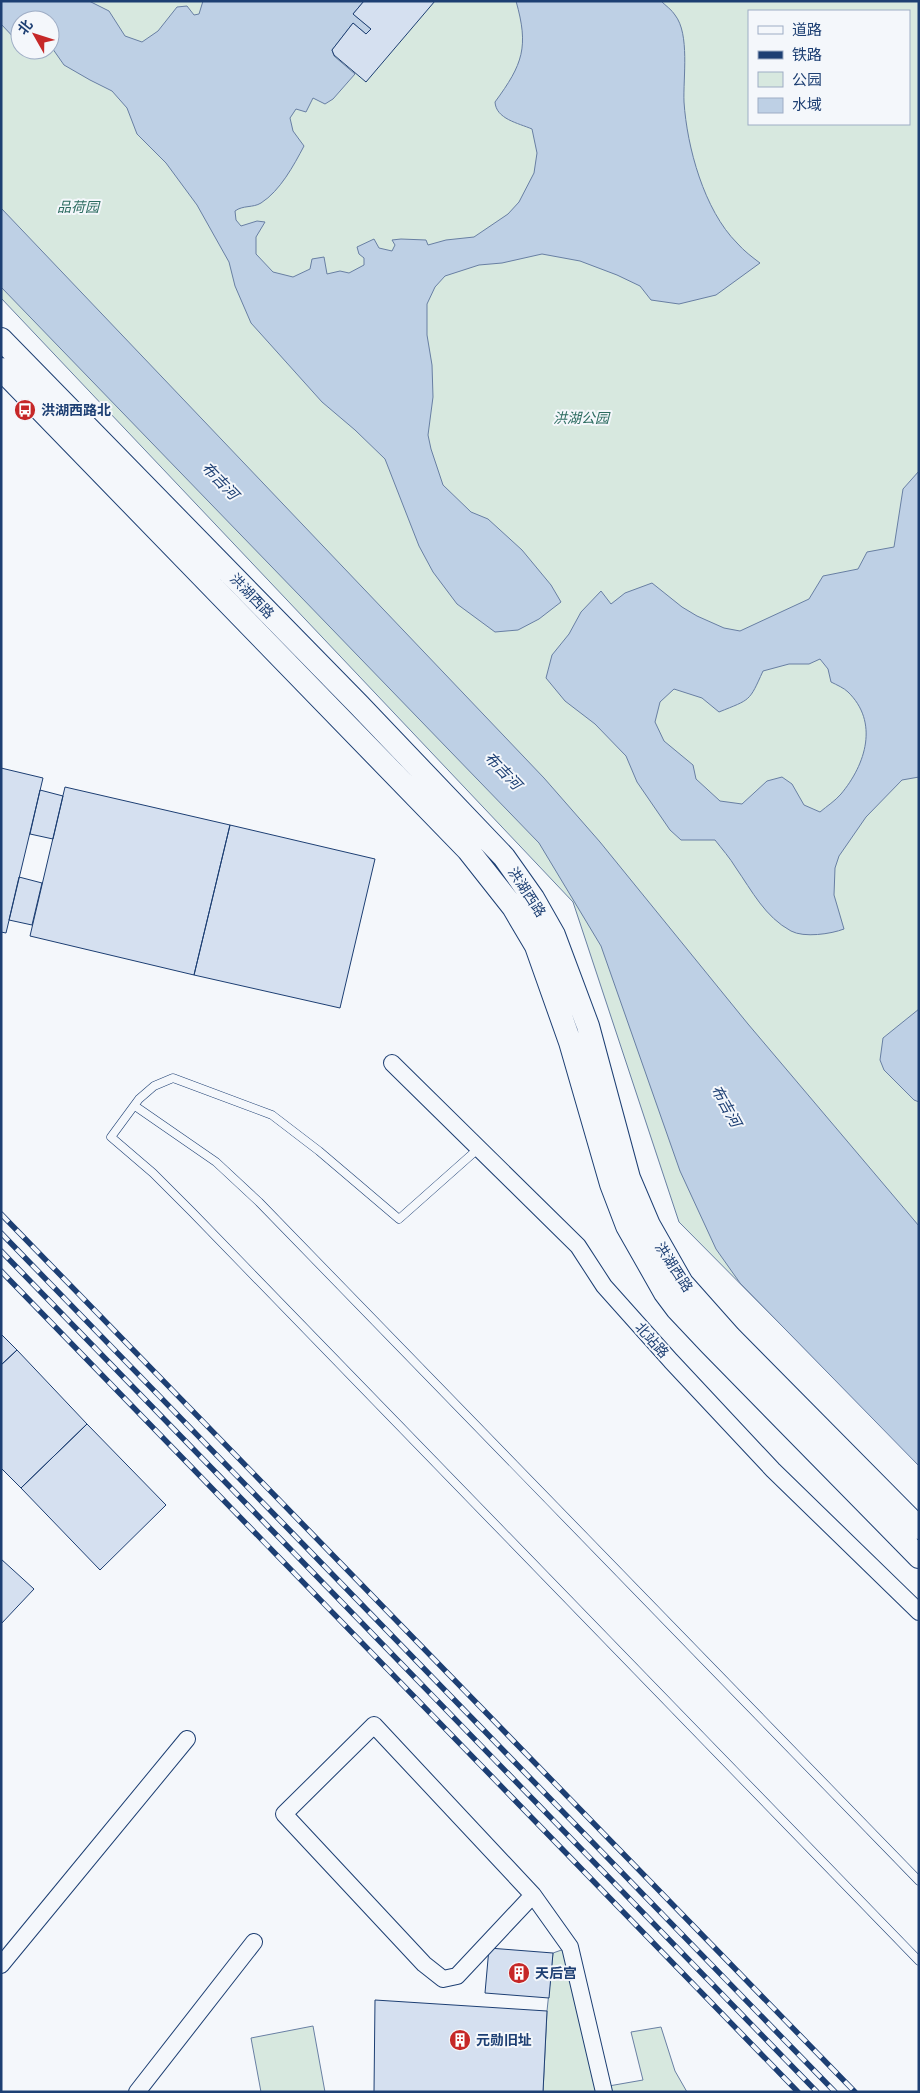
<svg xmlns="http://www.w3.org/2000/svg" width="920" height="2093" font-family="'Crimson Pro','Noto Sans SC',serif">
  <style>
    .green { fill: #d7e8df; stroke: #687fa3; fill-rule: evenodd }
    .water { fill: #bed0e5; stroke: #687fa3; fill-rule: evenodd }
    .building { fill: #d5e0f0; stroke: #1d3f73 }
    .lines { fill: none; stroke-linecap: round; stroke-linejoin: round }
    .lane-casing { stroke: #1d3f73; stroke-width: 9 }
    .street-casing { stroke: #1d3f73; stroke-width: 18 }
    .secondary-casing { stroke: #1d3f73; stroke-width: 24 }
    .lane { stroke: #f4f7fb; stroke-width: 8 }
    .street { stroke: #f4f7fb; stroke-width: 16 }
    .secondary { stroke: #f4f7fb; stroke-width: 22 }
    .rail-casing { stroke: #1d3f73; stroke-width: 5.5 }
    .rail { stroke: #f4f7fb; stroke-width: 4; stroke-dasharray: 11; stroke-linecap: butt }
    .labels { text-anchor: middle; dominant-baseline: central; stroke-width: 4; stroke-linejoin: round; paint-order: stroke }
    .park-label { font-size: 14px; font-style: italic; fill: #2c6c60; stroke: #f4f7fb }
    .poi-label { font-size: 14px; font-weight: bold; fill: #1d3f73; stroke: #f4f7fb; text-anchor: start }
    .street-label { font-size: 14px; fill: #1d3f73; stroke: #f4f7fb }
    .water-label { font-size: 15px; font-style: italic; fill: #1d3f73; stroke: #f4f7fb }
  </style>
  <rect width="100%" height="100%" fill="#f4f7fb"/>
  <path class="green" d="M1,1H919V1464L679,1222L573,902L1,298ZM749,11H909V124H749ZM20,20H50V50H20Z
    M570,1947L603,2087L643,2080L631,2032L661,2027L675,2071L687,2092H543L547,2011L553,1953Z
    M313,2026L325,2092H261L251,2038Z"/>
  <path class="water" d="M1,1H89L109,11L125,36L142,42L158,31L177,7L187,6L194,15L199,14L203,1H364L353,14L371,29L366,34L353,23L332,50L334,56L355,74L333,99L325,104L313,98L306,112L296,109L290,118L293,131L304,146C294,165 280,191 261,203C253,208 243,205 235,211L236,220L241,226L257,221L265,222L256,237V254L273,272L293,277L310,269L312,259L324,257L327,274L340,271L349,273L364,265V258L359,254L357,247L374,239L379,248L392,251L395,245L392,240L401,239L426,240L428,245L446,240L474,237L508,214L519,202L534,173L537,153L532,129C518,123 496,119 495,102C523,64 529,47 516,1H661C666,6 672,10 675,15C690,34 683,78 684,102C687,147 704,210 737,243C744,251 752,257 760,263L716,295L679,304L651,300L640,286L617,275L580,261L542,254L502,263L479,265L445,276L435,287L427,304V335L432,365L433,397L428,435L431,449L443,485L471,512L488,519L522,550L551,585L561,602L539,619L518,630L495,632L457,604L433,572L419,546L385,459L355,430L322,402L251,323L235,286L229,262L197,205L166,163L137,134L127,108L112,91L90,80L64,65L50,45V20H20V42H18L1,24Z
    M1,208L544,778L600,842L748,1024L919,1226V1466L740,1283L716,1249L680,1171L601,946L539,843L1,287Z
    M919,471V777L902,780L866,817L839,856L835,868L834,895L844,929C831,934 804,938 791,931C765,917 752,891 736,868C730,858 722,849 715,840H681L670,830L637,782L626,756L595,724L565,701L546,678L552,655L569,634L581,612L601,591L611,604L625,593L652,583L682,607L697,616L724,628L740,631L809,599L823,576L858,569L867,552L894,547L903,489ZM820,659L828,669L831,682C837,685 844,688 848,692C879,722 866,764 841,794C835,801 827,806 820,812L804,805L792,784L782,777L767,781L742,804L720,801L696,779L693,765L664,741L655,722L660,702L674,689L702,698L719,712C751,699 749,702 763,671L789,664H809Z
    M919,1009V1102L914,1100L884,1070L880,1060L883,1038Z"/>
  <path class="building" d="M364,1H435L366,82L334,55L332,50L353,23L366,34L371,29L353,14Z
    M1,768L43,778L6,933L1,932Z
    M65,787L230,825L194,975L30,936Z
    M40,790L63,796L53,839L30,834Z
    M230,825L375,859L340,1008L194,975Z
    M19,877L42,883L32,925L9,920Z
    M1,1334L17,1350L1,1365Z
    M17,1350L87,1424L21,1488L1,1468V1365Z
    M87,1424L166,1505L100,1570L21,1488Z
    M1,1559L34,1589L1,1624Z
    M489,1948L553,1953L549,1998L485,1993Z
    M375,2000L547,2011L543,2092H374Z"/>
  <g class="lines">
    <g class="lane-casing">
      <path id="lane" d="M135,1106L216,1162L259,1202L919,1881
        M479,1148L399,1219L319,1151L272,1115L173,1078L154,1086L139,1099L111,1137L153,1173L192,1212L919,1961"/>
    </g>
    <g class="street-casing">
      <path id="street" d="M392,1063L578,1246L604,1286L671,1361L773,1470L919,1612
        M374,1725L533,1895L457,1976L443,1979L424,1964L284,1814Z
        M533,1895L570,1947L604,2092
        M1,1965L187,1739
        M137,2092L254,1942"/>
    </g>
    <g class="secondary-casing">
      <path id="secondary" d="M1,339L359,705L504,857L533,898L554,935L588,1026L629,1178L649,1225L682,1283L730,1337L919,1528
        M1,369L468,850L513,907L536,946L570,1042L611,1184L627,1226L665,1293L677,1309L710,1344L919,1557"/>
    </g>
    <use href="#lane" class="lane"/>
    <use href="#street" class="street"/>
    <use href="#secondary" class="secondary"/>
    <g class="rail-casing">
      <path id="rail" d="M1,1214L855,2092
        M1,1233L835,2092
        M1,1251L817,2092
        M1,1271L798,2092"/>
    </g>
    <use href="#rail" class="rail"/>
  </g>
  <defs>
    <g id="bus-disc" transform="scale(1.125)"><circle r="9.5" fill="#c62828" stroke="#f4f7fb"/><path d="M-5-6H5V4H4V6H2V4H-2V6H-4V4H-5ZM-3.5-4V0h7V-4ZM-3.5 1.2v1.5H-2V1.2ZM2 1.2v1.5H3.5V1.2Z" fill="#fff"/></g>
    <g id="building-disc" transform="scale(1.125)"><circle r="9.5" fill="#c62828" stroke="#f4f7fb"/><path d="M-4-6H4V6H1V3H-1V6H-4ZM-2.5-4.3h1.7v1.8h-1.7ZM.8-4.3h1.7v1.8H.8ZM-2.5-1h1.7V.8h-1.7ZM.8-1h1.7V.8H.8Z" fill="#fff"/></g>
  </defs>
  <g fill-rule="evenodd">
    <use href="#bus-disc" x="25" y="410"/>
    <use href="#building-disc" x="519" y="1973"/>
    <use href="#building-disc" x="460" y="2040"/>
  </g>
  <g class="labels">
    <g class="park-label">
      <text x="78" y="207">品荷园</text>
      <text x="581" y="418">洪湖公园</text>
    </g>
    <g class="poi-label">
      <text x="41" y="410">洪湖西路北</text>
      <text x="535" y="1973">天后宫</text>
      <text x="476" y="2040">元勋旧址</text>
    </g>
    <g class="street-label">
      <text transform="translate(252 596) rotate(46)">洪湖西路</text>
      <text transform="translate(527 892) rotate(57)">洪湖西路</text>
      <text transform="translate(674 1267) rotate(57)">洪湖西路</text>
      <text transform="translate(652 1340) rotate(48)">北站路</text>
    </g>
    <g class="water-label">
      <text transform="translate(220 481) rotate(46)">布吉河</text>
      <text transform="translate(503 771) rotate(46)">布吉河</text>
      <text transform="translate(726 1106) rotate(61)">布吉河</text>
    </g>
  </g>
  <rect width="920" height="2093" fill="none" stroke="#1d3f73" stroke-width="5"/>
  <rect x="748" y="10" width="162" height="115" fill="#f4f7fb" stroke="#9eadc5"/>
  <rect x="758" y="26" width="25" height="8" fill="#f4f7fb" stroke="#9eadc5"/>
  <text x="792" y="35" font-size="15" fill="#1d3f73">道路</text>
  <rect x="758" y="51" width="25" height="8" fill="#1d3f73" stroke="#9eadc5"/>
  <text x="792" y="60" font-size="15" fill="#1d3f73">铁路</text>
  <rect x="758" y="72" width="25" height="15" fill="#d7e8df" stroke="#9eadc5"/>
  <text x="792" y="85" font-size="15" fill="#1d3f73">公园</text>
  <rect x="758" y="98" width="25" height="15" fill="#bed0e5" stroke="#9eadc5"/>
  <text x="792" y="110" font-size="15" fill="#1d3f73">水域</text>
  <g transform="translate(35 35) rotate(309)"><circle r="24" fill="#f4f7fb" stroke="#9eadc5"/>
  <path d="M0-4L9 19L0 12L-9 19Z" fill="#c62828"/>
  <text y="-8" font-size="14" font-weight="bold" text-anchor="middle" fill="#1d3f73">北</text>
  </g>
</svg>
